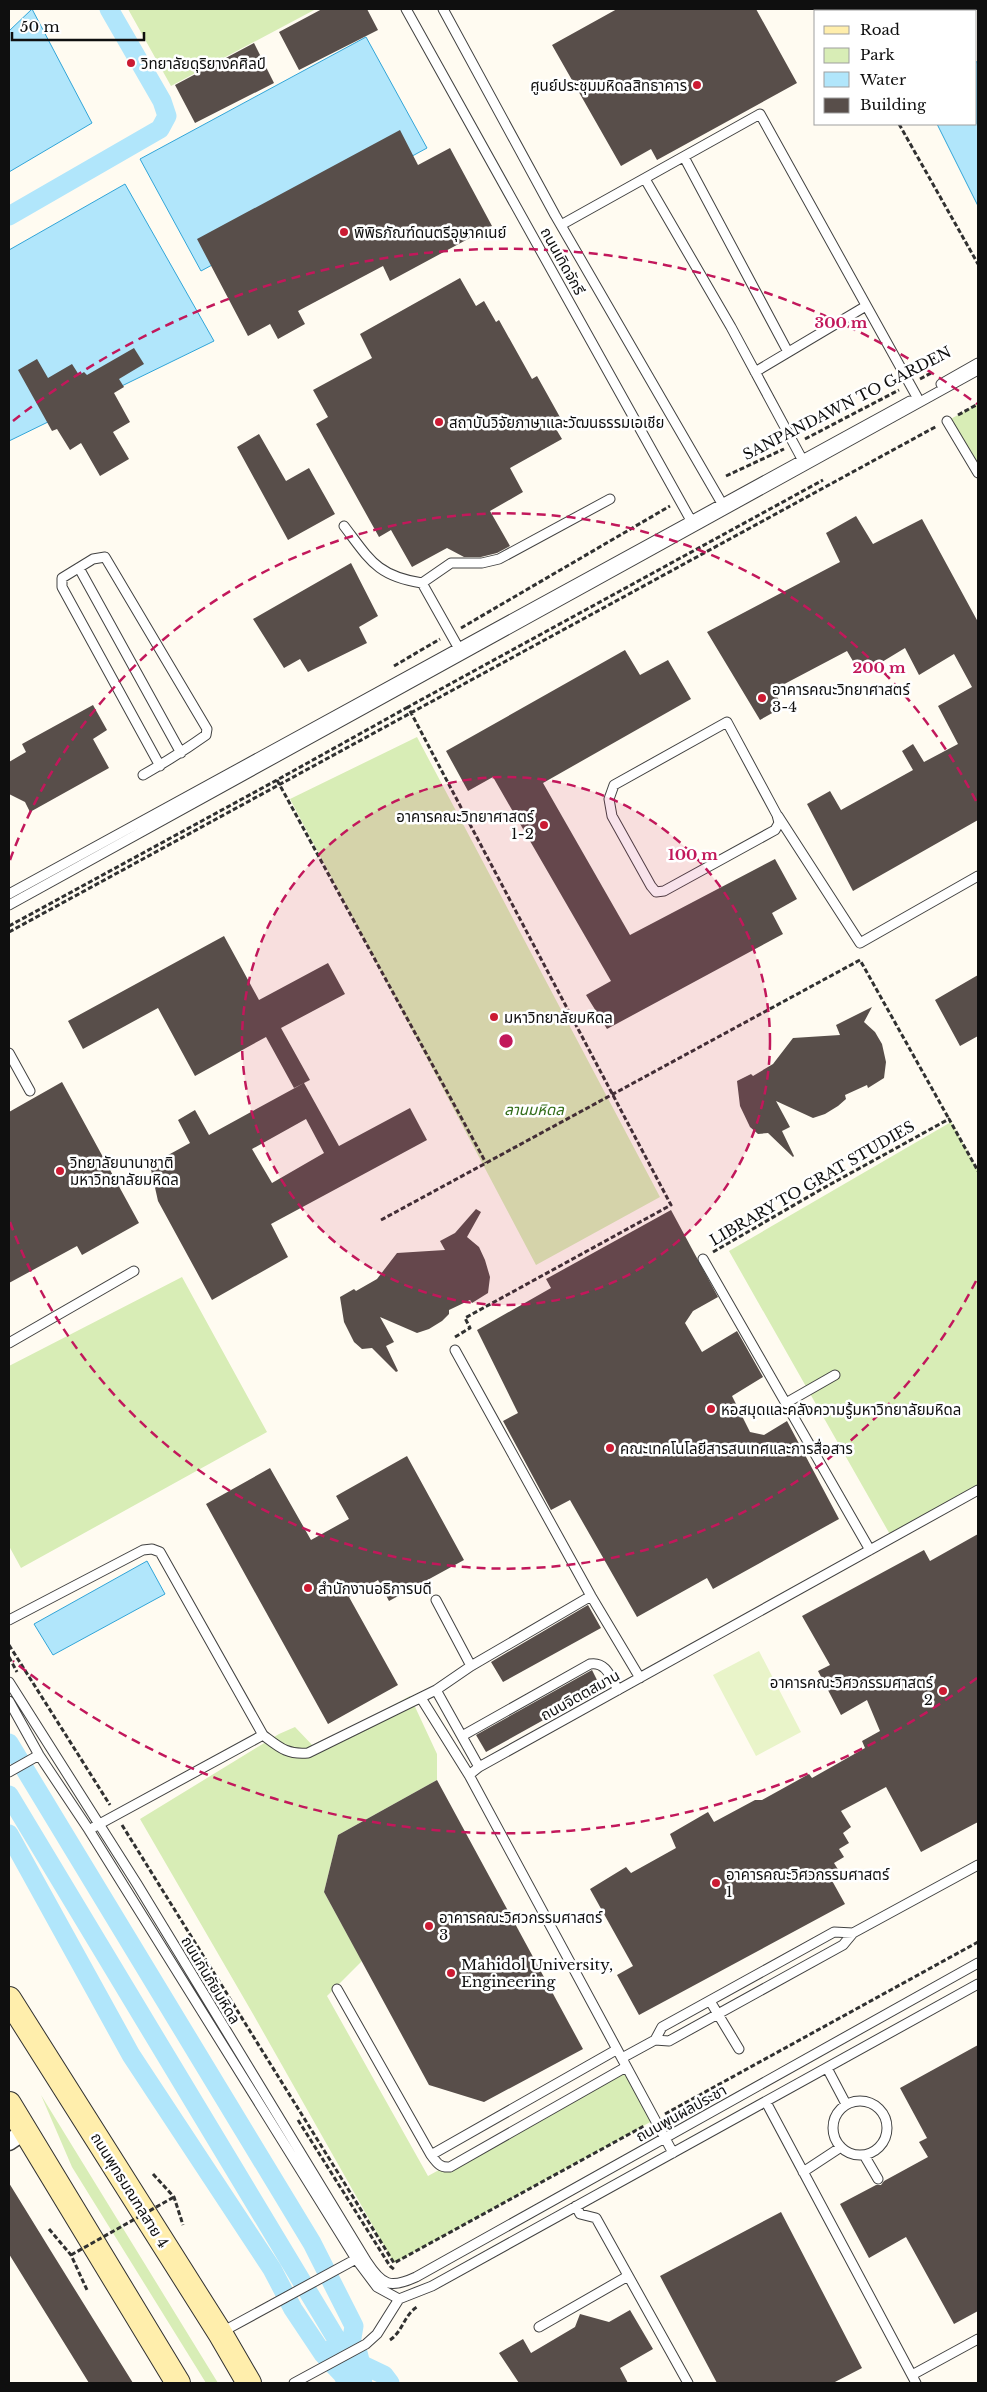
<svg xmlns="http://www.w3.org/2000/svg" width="987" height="2392" font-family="'Libre Baskerville','Noto Sans Thai',serif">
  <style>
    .green { fill: #d8edb6 }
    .pitch { fill: #e9f4c9 }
    .water { fill: #b1e6fb; stroke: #32a5d8 }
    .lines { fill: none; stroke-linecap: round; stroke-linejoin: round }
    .canal { stroke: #b1e6fb; stroke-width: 19 }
    .building { fill: #584e4a; fill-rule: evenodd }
    .service-casing { stroke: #424242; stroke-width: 11 }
    .minor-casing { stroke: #424242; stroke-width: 19 }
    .secondary-casing { stroke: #313131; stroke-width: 26 }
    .path { stroke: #313131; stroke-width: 3; stroke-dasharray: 5 2.5; stroke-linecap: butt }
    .service { stroke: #fff; stroke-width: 9 }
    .minor { stroke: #fff; stroke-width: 16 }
    .secondary { stroke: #ffeeac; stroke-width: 24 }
    .path-bridge { stroke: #313131; stroke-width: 3; stroke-dasharray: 5 2.5; stroke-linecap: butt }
    .ring { fill: none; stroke: #c2185b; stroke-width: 2.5; stroke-dasharray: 9 6 }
    .poi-dot { fill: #cb1b33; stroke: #fff; stroke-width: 2 }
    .labels { text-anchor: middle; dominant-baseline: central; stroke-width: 5; stroke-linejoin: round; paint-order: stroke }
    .poi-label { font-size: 15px; fill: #0f0f0f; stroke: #fff; text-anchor: start }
    .street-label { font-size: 15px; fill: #0f0f0f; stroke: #fff }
    .park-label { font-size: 15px; font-style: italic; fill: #326c19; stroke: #fff }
    .centre { fill: #c2185b; stroke: #fff; stroke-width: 2.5 }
    .ring-label { font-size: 15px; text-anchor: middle; font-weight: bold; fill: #c2185b; stroke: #fff; stroke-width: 5; stroke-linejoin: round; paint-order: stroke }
  </style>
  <rect width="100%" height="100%" fill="#fffbf1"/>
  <path class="green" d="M128,9H316L171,86Z
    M978,404V473L947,421Z
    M417,737L660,1197L536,1265L290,799Z
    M951,1122L978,1171V1490L892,1538L729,1251Z
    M182,1277L267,1432L21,1568L9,1546V1366Z
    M410,1696L437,1754V1780L338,1835L324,1892L362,1961L327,1996L428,2176L626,2067L654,2120L394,2263L253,2014L140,1819L279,1734L295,1727L315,1748Z
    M41,2095L218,2383H206L72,2167Z"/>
  <path class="pitch" d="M759,1651L801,1732L756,1756L713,1675Z"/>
  <path class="water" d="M32,9L92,123L9,172V31Z
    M366,37L427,148L201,271L140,159Z
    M976,61L978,65V206L937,124H976Z
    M125,184L214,341L9,441V250Z
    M147,1561L165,1594L53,1655L34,1624Z"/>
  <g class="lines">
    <path class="canal" d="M9,216L160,129L167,116L162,101L109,9
      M9,1743L312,2243L354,2326L352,2338L323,2354L293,2309L272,2269L131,2055L9,1834
      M9,1795L363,2383
      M357,2349L361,2364L384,2375L390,2383
      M329,2350L323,2354L342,2374L347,2383"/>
  </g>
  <path class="building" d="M322,9H367L378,30L299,70L279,32Z
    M617,9H756L797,83L657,160L651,149L621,166L552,45Z
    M254,43L274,83L195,123L175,85Z
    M400,130L418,165L450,148L492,226L390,281L383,266L298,311L305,324L278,339L270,324L248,336L197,239Z
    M460,278L476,306L484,301L496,322L499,320L532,379L537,376L561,419L553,424L562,439L510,468L523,492L490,511L510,546L497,553L481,557H464L447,548L412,567L391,530L379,537L316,424L328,417L313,390L372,358L360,334Z
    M134,348L144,364L119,379L124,387L114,393L130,422L113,432L129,459L100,476L81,443L70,450L57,429L52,431L18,370L37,359L48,378L72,364L79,375L84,372L87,375Z
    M259,434L286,481L309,468L335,514L288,540L237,447Z
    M856,516L873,544L922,519L978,622V820L853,891L807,804L830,791L841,810L913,770L902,751L913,744L924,762L958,744L938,706L972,687L954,654L919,675L905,648L877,665L868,662L857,668L847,651L773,690L783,707L760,720L707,632L840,562L826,533Z
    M351,563L378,616L359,627L367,643L308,672L300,659L284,668L253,619Z
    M625,650L640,675L668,660L691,699L543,783L630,935L775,859L797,899L772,913L783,934L607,1029L586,995L611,981L493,777L468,791L446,751Z
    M93,705L107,730L93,739L109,768L30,812L25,802L9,794V762L26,752L22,744Z
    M224,936L259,1000L328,963L345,994L281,1028L310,1080L294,1088L266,1037L195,1076L158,1008L83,1049L68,1021Z
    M978,975V1036L960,1046L935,1000Z
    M872,1007L864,1022L875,1032L882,1044L886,1062L884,1078L868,1088L867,1085L845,1095L846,1099L838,1106L825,1114L813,1118L776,1101L790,1127L782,1131L794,1156L793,1157L768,1133L758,1134L750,1127L740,1106L737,1081L751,1074L753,1076L773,1064L793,1038L840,1035L836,1025Z
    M62,1082L139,1223L82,1255L77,1246L9,1283V1112Z
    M304,1083L339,1146L410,1108L427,1140L271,1224L288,1257L212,1300L158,1201L150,1165L190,1143L178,1120L195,1110L209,1135ZM306,1119L324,1153L272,1183L252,1149Z
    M476,1209L481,1212L467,1237L479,1247L485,1260L490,1277L488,1293L472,1303L470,1300L449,1310V1314L442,1321L429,1329L417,1333L380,1317L394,1342L386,1346L398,1371L396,1372L372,1348L362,1349L354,1342L344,1322L340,1297L354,1289L356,1291L377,1279L397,1253L445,1250L440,1241L455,1233Z
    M671,1210L718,1297L693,1311L685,1323L702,1352L737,1331L763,1377L732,1396L750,1432L764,1435L787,1421L839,1519L713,1589L707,1578L637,1617L570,1500L551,1510L503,1421L518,1413L477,1330L551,1288L546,1279Z
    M407,1456L464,1560L389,1601L378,1580L349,1597L398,1685L328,1724L206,1504L270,1468L311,1540L349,1519L336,1496Z
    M978,1534V1822L921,1852L886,1787L841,1811L851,1827L843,1833L849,1843L839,1849L844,1857L834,1863L839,1871L830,1877L845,1904L639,2015L617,1975L633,1966L590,1889L626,1867L631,1873L676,1848L670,1834L708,1812L714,1822L755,1800H762L809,1774L812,1778L865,1748L862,1741L880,1731L867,1700L841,1715L818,1671L830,1665L802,1616L924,1550L930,1561Z
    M588,1605L601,1628L503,1682L491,1662Z
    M592,1670L601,1688L486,1752L476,1735Z
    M437,1780L583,2049L484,2102L429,2085L324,1892L338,1835Z
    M978,2045V2311L954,2324L906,2237L869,2258L840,2204L876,2185H881L884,2181L928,2157L919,2142L927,2138L900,2088Z
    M9,2183L54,2256L133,2383H89L9,2254Z
    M781,2212L862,2368L833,2383H717L660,2276Z
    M630,2310L653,2349L620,2368L628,2383H519L499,2353L523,2339L531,2353L575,2327L580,2314L609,2322Z"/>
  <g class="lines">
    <g class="service-casing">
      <path id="service" d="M406,9L693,524
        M443,9L555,215L724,507
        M684,157L788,352
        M645,179L731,327L802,459
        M561,225L760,114L917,397
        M755,372L866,306
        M941,384L978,363
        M947,421L978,473
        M344,526C370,560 377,576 422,583
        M79,568L181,753
        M458,647L422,583L451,563H482L499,559L610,499
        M727,722L777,815L779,823L775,830L664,891L656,892L651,886L612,816L609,799L614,785Z
        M143,775C164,763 185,750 206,735L207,729L105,557L93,559L62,578V587L160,766
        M778,816L860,943L978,876
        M9,894L910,401
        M9,905L978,370
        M9,1053L30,1091
        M703,1259L870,1550
        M9,1343L134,1271
        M455,1350L591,1596L640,1678
        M786,1403L835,1375
        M9,1620L143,1550L152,1549L160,1552L263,1735L94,1827
        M471,1666L591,1596
        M9,1682L137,1884L367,2262C382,2285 390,2289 416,2277L978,1963
        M436,1690L471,1666L436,1600
        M421,1698L469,1775L673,2153
        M9,1701L39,1755L89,1830L356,2259L377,2287L399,2299
        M263,1735C279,1747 287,1755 308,1753L436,1690L479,1767
        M462,1736L590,1664C606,1661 611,1678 618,1690
        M9,1772L39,1755
        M469,1775L479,1767L978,1490
        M337,1989L431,2155C437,2163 440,2168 450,2167L626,2067
        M710,2001L739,2049
        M655,2040L669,2041L843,1945L853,1933L978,1865
        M622,2058L655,2040L662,2027L834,1932L853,1933
        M827,2068L846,2104
        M833 2128a27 27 0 1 1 54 0a27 27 0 1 1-54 0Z
        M766,2102L916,2383
        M431,2155L616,2050
        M864,2155L878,2179
        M803,2172L841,2147
        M576,2206L580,2214L596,2218L688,2383
        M399,2299L432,2286L978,1984
        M539,2327L628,2276
        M220,2333L356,2259
        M912,2375L978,2339
        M294,2383L366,2344L377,2334L399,2299"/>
    </g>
    <g class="minor-casing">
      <path id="minor" d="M9,2142L25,2131"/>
    </g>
    <g class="secondary-casing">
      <path id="secondary" d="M9,1999L220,2333L249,2383
        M9,2104L178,2383"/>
    </g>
    <path class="path" d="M835,9L836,11
      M899,124L978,264
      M920,379L933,372
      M958,415L978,404
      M805,439L899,390
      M726,476L784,449
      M461,628L670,506
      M394,666L440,639
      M408,707L277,780L486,1163
      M9,926L277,780
      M9,932L937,426
      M381,1220L860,960L949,1119
      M713,1252L820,1190L949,1119L978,1171
      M455,1337L470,1328L465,1318L671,1205L408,707L823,480
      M9,1645L110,1805
      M9,1657L17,1672
      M122,1825L394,2263L644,2126
      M665,2114L978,1942
      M669,2118L716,2092
      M298,2120L390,2266L395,2270
      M153,2174L174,2197L183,2225
      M49,2229L71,2255L87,2290
      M390,2340C403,2331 404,2315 417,2307"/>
    <use href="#service" class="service"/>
    <use href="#minor" class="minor"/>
    <use href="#secondary" class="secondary"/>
    <path class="path-bridge" d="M71,2255L174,2197"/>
  </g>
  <circle cx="506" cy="1041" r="264" fill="#c2185b" fill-opacity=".12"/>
  <g class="ring">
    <circle cx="506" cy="1041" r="264"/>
    <path d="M976 1281A528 528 0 0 1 10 1222M10 860A528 528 0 0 1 976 801"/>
    <path d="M977 1678A792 792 0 0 1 13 1661M13 421A792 792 0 0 1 977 404"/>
  </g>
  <g class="poi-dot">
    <circle cx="131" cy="63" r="5"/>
    <circle cx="697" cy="85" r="5"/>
    <circle cx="344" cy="232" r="5"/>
    <circle cx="439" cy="422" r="5"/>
    <circle cx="762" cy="698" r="5"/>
    <circle cx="544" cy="825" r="5"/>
    <circle cx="494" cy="1017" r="5"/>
    <circle cx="60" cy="1171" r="5"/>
    <circle cx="711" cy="1409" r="5"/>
    <circle cx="610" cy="1448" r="5"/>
    <circle cx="308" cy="1588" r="5"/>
    <circle cx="943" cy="1691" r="5"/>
    <circle cx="716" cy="1883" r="5"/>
    <circle cx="429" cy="1926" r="5"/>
    <circle cx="451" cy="1973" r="5"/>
  </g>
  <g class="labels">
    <g class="poi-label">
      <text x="141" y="63">วิทยาลัยดุริยางคศิลป์</text>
      <text x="687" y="85" text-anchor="end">ศูนย์ประชุมมหิดลสิทธาคาร</text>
      <text x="354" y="232">พิพิธภัณฑ์ดนตรีอุษาคเนย์</text>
      <text x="449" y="422">สถาบันวิจัยภาษาและวัฒนธรรมเอเชีย</text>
      <text x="772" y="689">อาคารคณะวิทยาศาสตร์<tspan x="772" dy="17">3-4</tspan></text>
      <text x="534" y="816" text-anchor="end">อาคารคณะวิทยาศาสตร์<tspan x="534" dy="17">1-2</tspan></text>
      <text x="504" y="1017">มหาวิทยาลัยมหิดล</text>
      <text x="70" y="1162">วิทยาลัยนานาชาติ<tspan x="70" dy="17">มหาวิทยาลัยมหิดล</tspan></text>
      <text x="721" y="1409">หอสมุดและคลังความรู้มหาวิทยาลัยมหิดล</text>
      <text x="620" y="1448">คณะเทคโนโลยีสารสนเทศและการสื่อสาร</text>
      <text x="318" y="1588">สำนักงานอธิการบดี</text>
      <text x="933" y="1682" text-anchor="end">อาคารคณะวิศวกรรมศาสตร์<tspan x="933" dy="17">2</tspan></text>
      <text x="726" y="1874">อาคารคณะวิศวกรรมศาสตร์<tspan x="726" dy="17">1</tspan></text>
      <text x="439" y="1917">อาคารคณะวิศวกรรมศาสตร์<tspan x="439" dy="17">3</tspan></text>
      <text x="461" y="1964">Mahidol University,<tspan x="461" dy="17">Engineering</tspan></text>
    </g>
    <g class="street-label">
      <text transform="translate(563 261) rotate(61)">ถนนเทิดจักรี</text>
      <text transform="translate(847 403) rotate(-27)">SANPANDAWN TO GARDEN</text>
      <text transform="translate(812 1183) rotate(-30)">LIBRARY TO GRAT STUDIES</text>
      <text transform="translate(580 1695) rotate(-29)">ถนนจิตตสมาน</text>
      <text transform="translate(211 1980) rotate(59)">ถนนกันภัยมหิดล</text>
      <text transform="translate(681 2113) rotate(-29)">ถนนพูนผลประชา</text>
      <text transform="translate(130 2190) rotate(58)">ถนนพุทธมณฑลสาย 4</text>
    </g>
    <g class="park-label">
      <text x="534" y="1109">ลานมหิดล</text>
    </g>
  </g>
  <circle cx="506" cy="1041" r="8" class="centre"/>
  <g class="ring-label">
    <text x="841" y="328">300 m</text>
    <text x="879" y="673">200 m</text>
    <text x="693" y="860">100 m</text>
  </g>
  <rect width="987" height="2392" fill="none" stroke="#0f0f0f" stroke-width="20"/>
  <rect x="814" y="10" width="162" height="115" fill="#ffffff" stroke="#9f9f9f"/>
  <rect x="824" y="26" width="25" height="8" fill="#ffeeac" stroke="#9f9f9f"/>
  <text x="860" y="35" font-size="15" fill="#0f0f0f">Road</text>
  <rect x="824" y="48" width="25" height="15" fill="#d8edb6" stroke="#9f9f9f"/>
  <text x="860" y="60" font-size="15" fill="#0f0f0f">Park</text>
  <rect x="824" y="72" width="25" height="15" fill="#b1e6fb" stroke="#9f9f9f"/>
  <text x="860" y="85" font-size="15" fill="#0f0f0f">Water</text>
  <rect x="824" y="98" width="25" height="15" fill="#584e4a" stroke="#9f9f9f"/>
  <text x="860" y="110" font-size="15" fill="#0f0f0f">Building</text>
  <path d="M12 32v8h132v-8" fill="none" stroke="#0f0f0f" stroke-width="2.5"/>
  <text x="20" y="32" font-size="15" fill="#0f0f0f" stroke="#ffffff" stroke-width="4" paint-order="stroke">50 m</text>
</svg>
